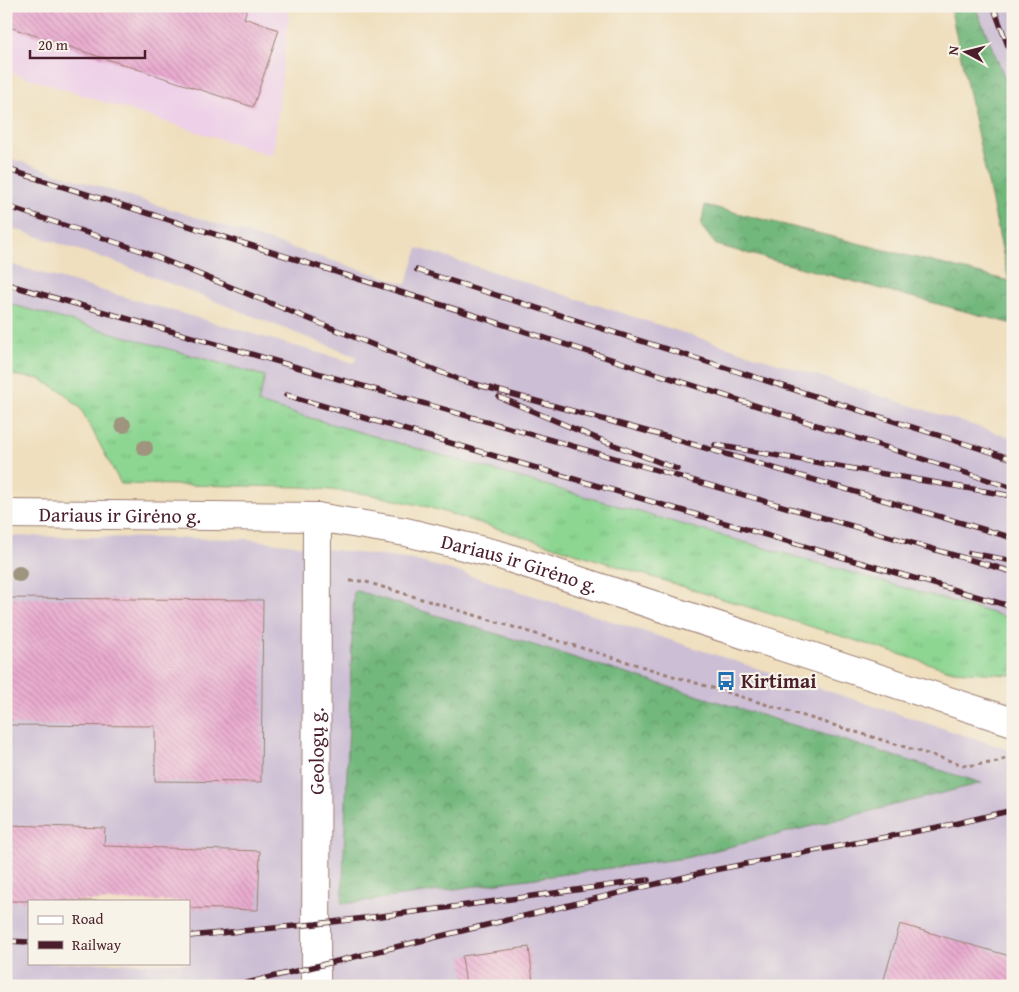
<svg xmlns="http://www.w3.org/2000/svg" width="1019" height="992" font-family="'Gentium Book Plus',serif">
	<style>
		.built { fill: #eed0e8 }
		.industrial { fill: #ccbed4; fill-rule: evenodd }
		.grass { fill: url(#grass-tufts); stroke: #6c7a5e }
		.forest { fill: url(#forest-crowns); stroke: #5e6b54 }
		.building { fill: url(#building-back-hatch) }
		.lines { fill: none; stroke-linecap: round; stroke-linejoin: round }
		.minor-casing { stroke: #9c7f74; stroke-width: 30 }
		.tertiary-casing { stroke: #9c7f74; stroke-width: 30 }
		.path { stroke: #9c7f74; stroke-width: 3; stroke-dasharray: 4 4; stroke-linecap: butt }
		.minor { stroke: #fff; stroke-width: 28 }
		.tertiary { stroke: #fff; stroke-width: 28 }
		.rail-casing { stroke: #4a1f2b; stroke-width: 5.5 }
		.rail { stroke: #f7f3e8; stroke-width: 4; stroke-dasharray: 11; stroke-linecap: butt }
		.tree { fill: #9f947e }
		.labels { text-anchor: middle; stroke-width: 4.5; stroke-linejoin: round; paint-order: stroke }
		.street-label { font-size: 20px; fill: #4a1f2b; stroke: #f7f3e8 }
		.poi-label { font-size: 20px; font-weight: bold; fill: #4a1f2b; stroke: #f7f3e8; text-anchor: start }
	</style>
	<defs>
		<pattern id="grass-tufts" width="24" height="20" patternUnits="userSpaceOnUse" patternTransform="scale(1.25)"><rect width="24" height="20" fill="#8dd692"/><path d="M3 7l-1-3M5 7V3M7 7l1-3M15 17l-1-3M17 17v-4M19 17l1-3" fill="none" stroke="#7bb77e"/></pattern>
		<pattern id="forest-crowns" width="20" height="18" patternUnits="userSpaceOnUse" patternTransform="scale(1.25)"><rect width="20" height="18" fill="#72b77c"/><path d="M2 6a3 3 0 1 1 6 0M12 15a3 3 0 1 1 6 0" fill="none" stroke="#609466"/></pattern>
		<pattern id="building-back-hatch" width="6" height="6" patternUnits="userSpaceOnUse" patternTransform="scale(1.25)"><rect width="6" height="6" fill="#eaacd0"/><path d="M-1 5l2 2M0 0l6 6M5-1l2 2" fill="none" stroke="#c08ba9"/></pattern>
	</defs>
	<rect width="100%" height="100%" fill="#f7f3e8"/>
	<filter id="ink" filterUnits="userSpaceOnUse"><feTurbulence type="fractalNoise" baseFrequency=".02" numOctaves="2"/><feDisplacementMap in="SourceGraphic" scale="10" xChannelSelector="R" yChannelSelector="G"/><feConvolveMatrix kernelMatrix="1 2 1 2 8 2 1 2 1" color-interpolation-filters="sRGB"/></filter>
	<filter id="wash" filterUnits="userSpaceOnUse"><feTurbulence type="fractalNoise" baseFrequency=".0096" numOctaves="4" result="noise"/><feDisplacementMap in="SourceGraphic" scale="20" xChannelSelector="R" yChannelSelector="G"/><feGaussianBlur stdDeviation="1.12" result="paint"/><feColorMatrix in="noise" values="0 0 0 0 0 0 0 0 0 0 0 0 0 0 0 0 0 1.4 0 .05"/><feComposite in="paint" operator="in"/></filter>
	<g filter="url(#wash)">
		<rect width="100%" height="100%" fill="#efdfbe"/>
		<!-- built -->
		<path class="built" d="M6 6H290L273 156 6 71Z"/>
		<!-- industrial -->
		<path class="industrial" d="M975 6H1013V98Z
			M6 157 406 284 418 248 1013 438V619L258 403 264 376 6 303V263L354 363 357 357 115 262 6 226Z
			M6 536 247 539 413 560 466 574 1013 751V986H6ZM29 901H189V963H29Z"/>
		<!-- grass -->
		<path class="grass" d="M6 303 265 376 258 403 1013 619V675L953 671 428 507 368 494 303 487 121 484 81 409 63 392 40 379 6 374Z"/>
		<!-- forest -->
		<path class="forest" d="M950 6H975L1013 98V324L716 245 701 226 705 205 1009 281Z
			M354 590 982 783 685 858 342 904Z"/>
		<g id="blocks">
			<!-- building -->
			<path class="building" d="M6 6H248L244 18 279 30 253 107 6 26Z
				M6 598 263 600 261 782 155 781V726L6 725Z
				M6 825 105 828 104 846 260 851 258 910 189 908V901H6Z
				M900 924 1013 957V986H882Z
				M529 947 533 982 506 986H466L462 956Z"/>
		</g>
	</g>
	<g filter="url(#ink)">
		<use href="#blocks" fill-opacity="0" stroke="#9c7f74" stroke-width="1"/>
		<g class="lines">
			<!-- minor casing -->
			<g class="minor-casing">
				<g id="minor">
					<path id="s1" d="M316 986 317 517"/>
				</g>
			</g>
			<!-- tertiary casing -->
			<g class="tertiary-casing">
				<g id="tertiary">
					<path id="s2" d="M6 514 317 517 406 532 500 555 1013 722"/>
				</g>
			</g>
			<!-- path -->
			<path class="path" d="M350 581H363L967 766 998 762 1010 756"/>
			<!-- minor -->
			<use href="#minor" class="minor"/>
			<!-- tertiary -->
			<use href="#tertiary" class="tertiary"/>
			<!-- rail casing -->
			<g class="rail-casing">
				<path id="rail" d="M993 6 1013 59
					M6 169 461 311 1013 488
					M6 206 139 250 460 380 664 436 1013 538
					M417 270 1013 459
					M6 284 1013 572
					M286 395 1013 607
					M499 397 596 438 677 469
					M715 445 1013 496
					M970 553 1013 561
					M189 936 316 924 438 909 648 880
					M6 941 29 942
					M234 986 714 870 954 824 1013 810"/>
			</g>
			<!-- rail -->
			<use href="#rail" class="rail"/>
		</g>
		<!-- trees -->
		<g class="tree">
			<circle cx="123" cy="425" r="8"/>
			<circle cx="145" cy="448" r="8"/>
			<circle cx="19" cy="574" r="8"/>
		</g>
	</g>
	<!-- icons -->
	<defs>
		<g id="bus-bare" transform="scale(1.5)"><path d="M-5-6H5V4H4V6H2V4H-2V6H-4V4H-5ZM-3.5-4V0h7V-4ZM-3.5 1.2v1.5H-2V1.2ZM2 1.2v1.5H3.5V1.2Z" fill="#1f6fb2" stroke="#f7f3e8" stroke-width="2.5" paint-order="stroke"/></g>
	</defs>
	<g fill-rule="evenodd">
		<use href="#bus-bare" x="726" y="681"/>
	</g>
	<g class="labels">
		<!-- street labels -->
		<g class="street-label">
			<text dy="7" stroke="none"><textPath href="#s2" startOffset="114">Dariaus ir Girėno g.</textPath></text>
			<text dy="7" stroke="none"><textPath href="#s2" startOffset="519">Dariaus ir Girėno g.</textPath></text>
			<text dy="7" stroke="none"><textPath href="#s1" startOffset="235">Geologų g.</textPath></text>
		</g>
		<!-- poi labels -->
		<g class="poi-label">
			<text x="741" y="688">Kirtimai</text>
		</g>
	</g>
	<!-- margin -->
	<rect width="1019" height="992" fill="none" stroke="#f7f3e8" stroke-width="25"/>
	<!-- legend -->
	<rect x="28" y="900" width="162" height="65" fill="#f7f3e8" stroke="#b29e9c"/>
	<rect x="38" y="916" width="25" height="8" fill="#ffffff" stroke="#b29e9c"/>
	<text x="72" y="924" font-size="15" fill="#4a1f2b">Road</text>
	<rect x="38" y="941" width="25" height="8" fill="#4a1f2b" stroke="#b29e9c"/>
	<text x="72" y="950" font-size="15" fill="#4a1f2b">Railway</text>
	<!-- north arrow -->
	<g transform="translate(966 52) rotate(277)" stroke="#f7f3e8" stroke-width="4" paint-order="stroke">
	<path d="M0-4L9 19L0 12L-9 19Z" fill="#4a1f2b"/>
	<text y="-8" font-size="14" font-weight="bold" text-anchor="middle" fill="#4a1f2b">N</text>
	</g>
	<!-- scale -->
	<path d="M30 50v8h115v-8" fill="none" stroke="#4a1f2b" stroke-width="2.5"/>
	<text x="38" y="50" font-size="15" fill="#4a1f2b" stroke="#f7f3e8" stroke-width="4" paint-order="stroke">20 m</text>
</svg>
